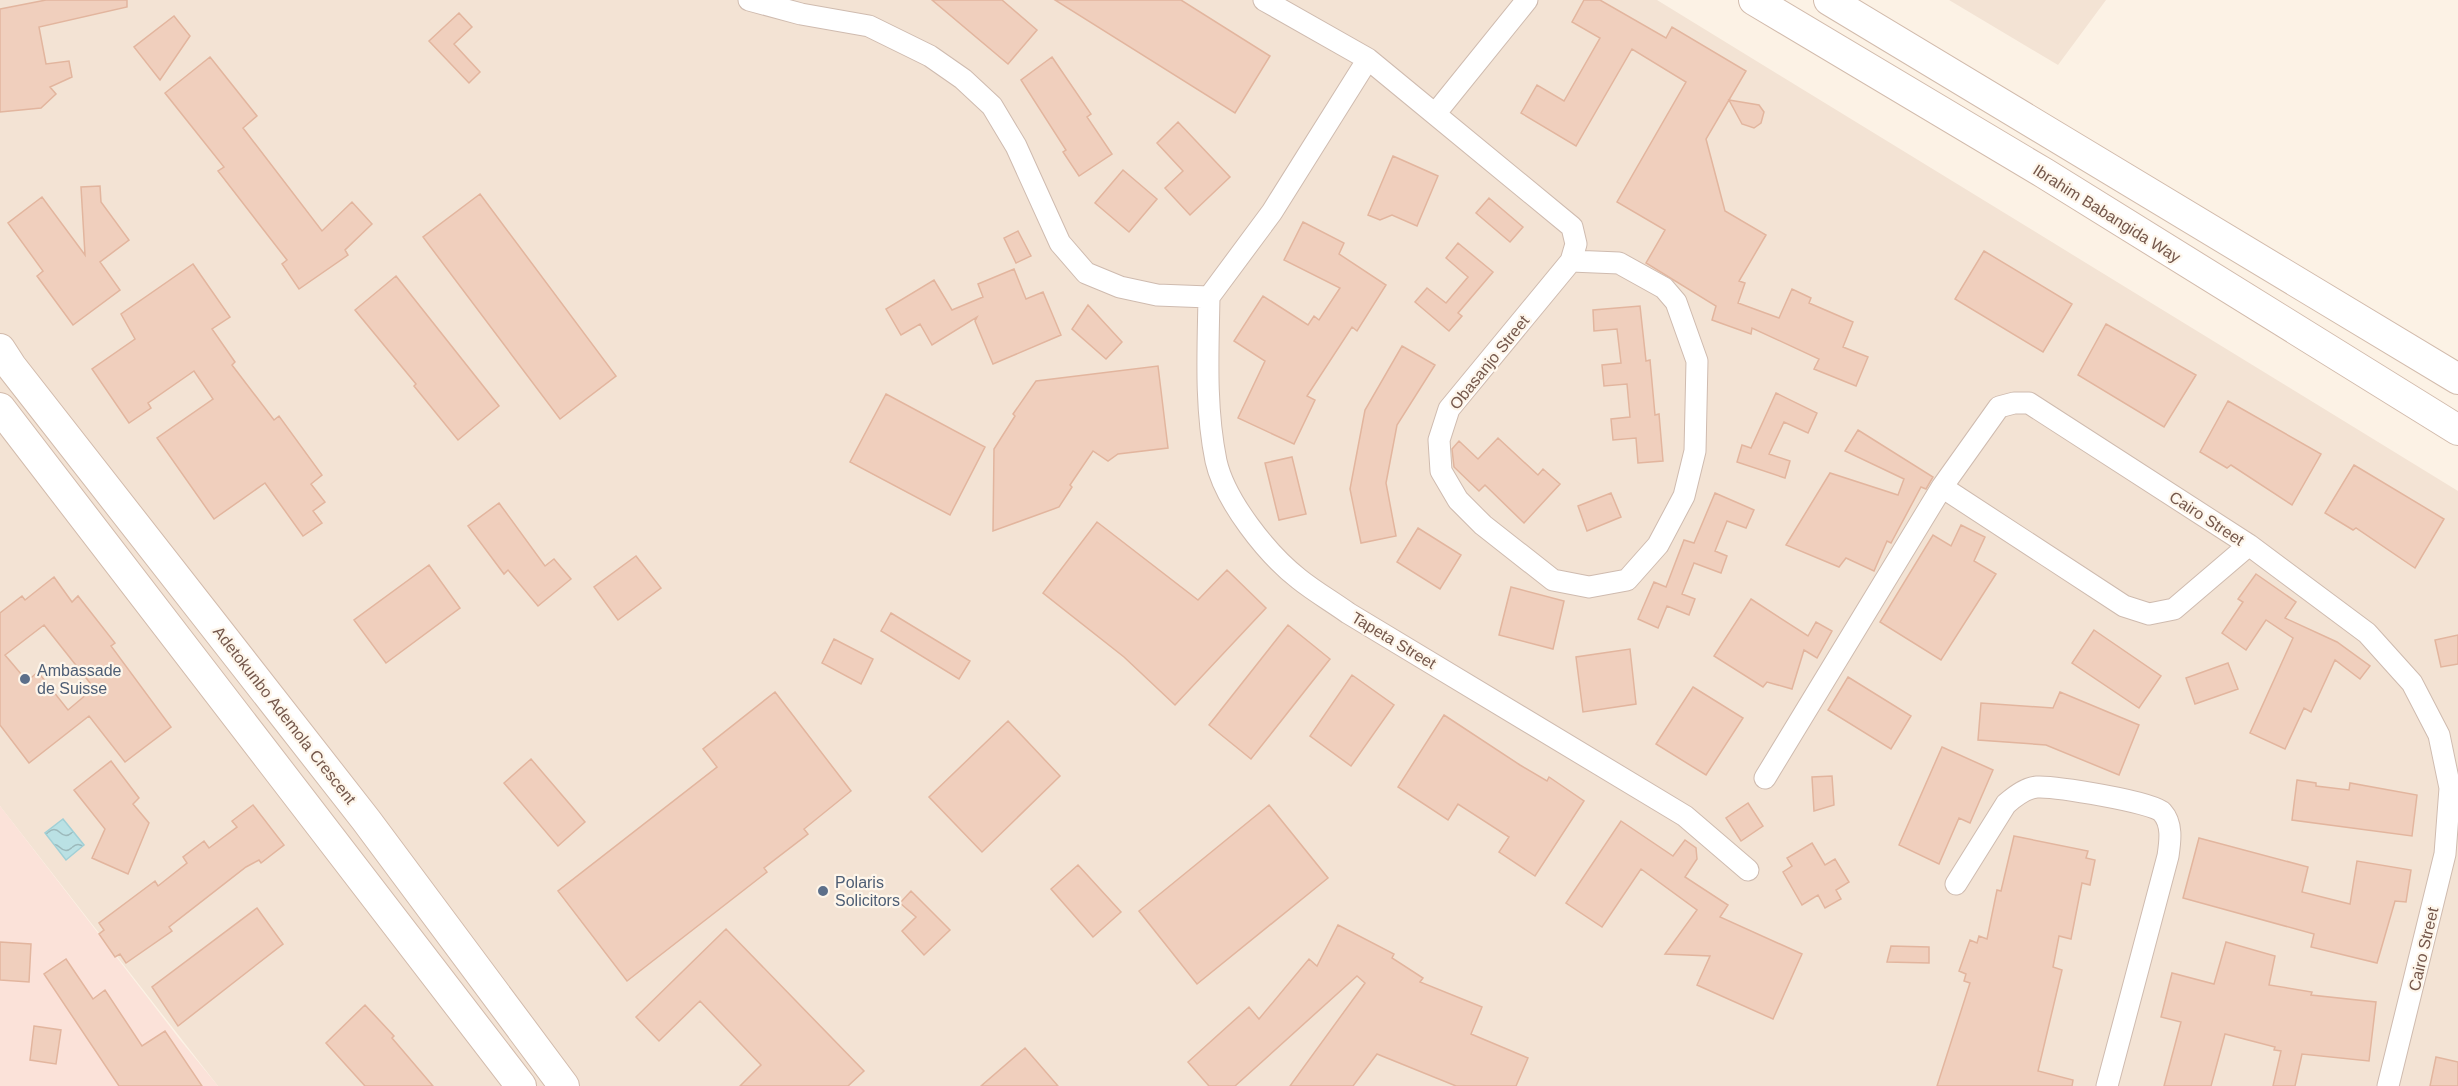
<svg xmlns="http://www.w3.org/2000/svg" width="2458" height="1086" font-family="Arial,sans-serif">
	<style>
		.residential { fill: #f3e3d4 }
		.commercial { fill: #fbe2d9 }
		.water { fill: url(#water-waves); stroke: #a1d0d6; stroke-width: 1.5 }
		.building { fill: #f0cfbd; stroke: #e2b59e; stroke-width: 1.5; fill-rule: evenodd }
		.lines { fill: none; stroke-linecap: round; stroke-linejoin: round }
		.minor-casing { stroke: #cfbbaf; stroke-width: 23 }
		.secondary-casing { stroke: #d2bbac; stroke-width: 32 }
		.minor { stroke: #fff; stroke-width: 21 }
		.secondary { stroke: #fff; stroke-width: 30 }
		.service-dot { fill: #5c6f8a; stroke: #fef6eb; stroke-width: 2 }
		.labels { text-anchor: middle; stroke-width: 4.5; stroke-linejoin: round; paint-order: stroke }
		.street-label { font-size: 16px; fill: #74574b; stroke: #fef6eb }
		.service-label { font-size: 16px; fill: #4e5e75; stroke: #fef6eb; text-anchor: start }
	</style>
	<defs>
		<pattern id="water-waves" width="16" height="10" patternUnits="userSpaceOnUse" patternTransform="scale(1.5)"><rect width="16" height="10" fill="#bae1e4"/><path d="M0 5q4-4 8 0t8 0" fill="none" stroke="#9cb9bb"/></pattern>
	</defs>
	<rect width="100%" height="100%" fill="#fcf2e5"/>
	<!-- residential -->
	<path class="residential" d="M0 0H1657L2458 491V1086H218L0 806Z
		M1949 0H2106L2058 65Z"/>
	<!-- commercial -->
	<path class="commercial" d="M0 806 181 1041 218 1086H0Z"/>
	<!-- water -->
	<path class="water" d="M63 819 84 845 66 860 45 833Z"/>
	<!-- building -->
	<path class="building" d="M46 0H127V7L39 27 46 64 69 61 72 77 50 87 56 94 41 108 0 112V9Z
		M932 0H1002L1037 30 1008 64Z
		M1055 0H1181L1270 56 1235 113Z
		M1584 0H1600L1666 38 1672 27 1746 71 1706 139 1725 211 1766 235 1739 281 1745 283 1738 303 1779 318 1792 289 1811 298 1809 303 1853 322 1843 347 1868 357 1856 386 1814 369 1819 359 1752 328 1751 334 1712 320 1716 306 1646 263 1665 230 1617 202 1686 82 1632 49 1576 146 1521 113 1537 85 1564 101 1600 38 1572 22Z
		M459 13 472 27 454 44 480 72 469 83 429 41Z
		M174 16 190 36 160 80 134 47Z
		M210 57 257 116 243 128 322 231 352 202 372 224 345 250 348 255 299 289 282 264 287 260 218 171 224 167 165 93Z
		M1052 57 1091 114 1087 117 1112 154 1079 176 1063 152 1066 150 1021 80Z
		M1729 100 1759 105 1764 112 1761 123 1754 128 1742 124Z
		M1178 122 1230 177 1190 215 1165 188 1183 171 1157 143Z
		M1393 156 1438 176 1417 226 1392 215 1380 220 1368 215Z
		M1123 170 1157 199 1129 232 1095 203Z
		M100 186 101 202 129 240 100 262 120 290 73 325 37 276 43 271 8 223 42 197 85 255 81 187Z
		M480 194 616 376 560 419 423 237Z
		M1489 198 1523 227 1510 242 1476 213Z
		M1303 222 1344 243 1339 254 1386 285 1357 331 1352 327 1307 396 1315 400 1294 444 1238 418 1265 361 1234 341 1263 296 1308 325 1314 316 1319 320 1340 288 1284 260Z
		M1018 231 1031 256 1016 263 1004 238Z
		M1458 243 1493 272 1458 313 1462 316 1449 331 1415 302 1427 288 1446 303 1468 277 1446 258Z
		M1984 251 2072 304 2043 352 1955 299Z
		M193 264 230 317 212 329 235 362 232 365 274 420 279 416 322 475 311 484 325 502 313 511 322 523 303 536 265 483 214 519 157 438 213 399 194 371 148 403 151 408 129 423 92 369 135 339 121 314Z
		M1014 269 1026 299 1043 292 1061 335 993 364 975 321 977 317 932 345 920 324 901 335 886 309 934 280 952 310 983 297 978 284Z
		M396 276 499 406 458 440 414 386 416 384 355 310Z
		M1088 305 1122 342 1106 359 1072 329Z
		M1640 306 1646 361 1650 360 1655 415 1659 414 1663 461 1638 463 1636 438 1613 440 1611 419 1630 417 1627 384 1604 386 1602 365 1621 363 1617 329 1594 331 1593 310Z
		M2106 324 2196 375 2164 427 2078 375Z
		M1402 346 1435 365 1397 425 1386 483 1396 536 1361 543 1350 489 1365 410Z
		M1158 366 1168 448 1118 454 1108 461 1093 451 1070 485 1072 487 1059 507 993 531 994 449 1015 416 1013 414 1036 381Z
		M1776 393 1817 413 1808 433 1784 422 1769 454 1790 461 1785 478 1737 462 1742 445 1751 448Z
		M886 394 985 447 950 515 850 462Z
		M2228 401 2321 454 2292 505 2231 465 2227 468 2200 452Z
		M1858 430 1933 477 1926 489 1921 487 1891 543 1887 541 1874 571 1846 558 1839 567 1786 545 1830 473 1898 495 1904 479 1845 451Z
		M1498 438 1538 475 1543 469 1560 484 1524 523 1485 485 1479 491 1454 467 1452 449 1459 441 1478 459Z
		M1292 457 1306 514 1279 520 1265 463Z
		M2354 465 2444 519 2415 568 2356 528 2353 530 2325 513Z
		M1611 493 1621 517 1587 531 1578 506Z
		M1715 493 1754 510 1746 528 1727 521 1715 551 1727 556 1721 573 1694 563 1682 594 1695 599 1689 615 1667 606 1658 628 1638 619 1654 582 1666 587 1684 540 1694 543Z
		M499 503 545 566 554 559 571 579 538 606 508 570 504 574 468 526Z
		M1097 522 1198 600 1227 570 1266 608 1175 705 1124 657 1043 593Z
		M1961 525 1985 537 1974 561 1996 574 1941 660 1880 622 1933 535 1951 546Z
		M1418 528 1461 555 1440 589 1397 562Z
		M636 556 661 588 618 620 594 587Z
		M429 565 460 608 386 663 354 620Z
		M2256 574 2296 602 2285 618 2337 642 2370 666 2360 679 2335 660 2311 712 2304 708 2285 749 2250 733 2293 638 2266 620 2246 650 2222 633 2243 602 2238 599Z
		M54 577 72 602 78 596 115 643 111 646 171 727 125 762 89 716 29 763 0 725V613L22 596 25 600ZM44 625 94 688 68 710 38 672 27 681 5 655Z
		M1511 587 1564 601 1553 649 1499 635Z
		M1751 599 1808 636 1816 622 1832 631 1817 658 1804 650 1792 689 1767 682 1763 687 1714 656Z
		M891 613 970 661 959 679 881 631Z
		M1288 625 1330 659 1251 759 1209 725Z
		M2094 630 2161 676 2139 708 2072 663Z
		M2458 635V664L2441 667 2435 640Z
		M834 639 873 659 861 684 822 663Z
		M1630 649 1636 704 1583 712 1576 657Z
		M2228 663 2238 689 2195 704 2186 678Z
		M1352 675 1394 705 1351 766 1310 736Z
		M1848 677 1911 716 1891 749 1828 710Z
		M1693 687 1743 718 1706 775 1656 744Z
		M775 692 851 791 804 829 808 834 764 868 767 872 627 981 558 891 717 767 703 749Z
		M2060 692 2139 725 2119 775 2046 745 1978 740 1981 703 2053 708Z
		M1444 715 1520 765 1547 781 1549 777 1584 801 1535 876 1499 852 1509 837 1458 804 1448 820 1398 787Z
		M1008 721 1060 776 982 852 929 797Z
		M1942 747 1993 770 1970 823 1959 818 1939 864 1899 845Z
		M531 759 585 822 558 846 504 783Z
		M111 761 139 798 133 804 149 823 128 874 92 858 105 829 74 790Z
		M1832 776 1834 805 1814 811 1812 777Z
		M2297 780 2316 783V786L2349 790 2350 783 2417 795 2412 836 2292 820Z
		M1748 803 1763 826 1741 841 1726 818Z
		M253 805 284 845 261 863 259 860 246 867 169 927 172 931 126 963 120 954 115 957 99 934 104 930 99 923 155 881 158 886 187 863 183 857 204 841 209 848 237 827 232 821Z
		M1269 805 1328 878 1197 984 1139 911Z
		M1621 821 1673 856 1685 840 1696 848 1697 859 1685 877 1728 905 1720 917 1802 954 1773 1019 1697 985 1710 956 1665 954 1697 910 1641 869 1602 927 1566 903Z
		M2014 836 2088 851 2086 858 2095 860 2090 885 2082 883 2071 939 2059 936 2053 967 2062 970 2038 1071 2073 1080 2072 1086H1937L1970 983 1964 981 1966 974 1959 971 1970 940 1977 943 1979 936 1987 939 1997 890 2001 891Z
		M2199 838 2308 867 2302 892 2350 904 2357 861 2411 870 2406 902 2395 901 2377 963 2311 947 2314 934 2183 898Z
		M1812 843 1825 865 1835 859 1849 882 1836 890 1841 899 1825 908 1818 895 1802 905 1783 872 1792 866 1787 858Z
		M1078 865 1121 912 1093 937 1051 889Z
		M911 891 950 930 924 955 902 931 916 917 900 903Z
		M257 908 283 944 178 1026 152 987Z
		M1338 925 1394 954 1392 958 1423 978 1420 982 1482 1007 1471 1034 1528 1058 1516 1086H1456L1377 1054 1353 1086H1290L1365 983 1357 976 1235 1086H1209L1188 1062 1249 1007 1259 1019 1309 959 1317 966Z
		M726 929 864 1071 848 1086H740L761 1065 700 1001 659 1041 636 1017Z
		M0 942 31 944 29 982 0 980Z
		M2226 942 2275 956 2269 985 2312 992 2311 995 2376 1002 2369 1061 2302 1054 2295 1086H2273L2281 1051 2274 1050 2275 1047 2225 1034 2211 1086H2164L2181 1022 2161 1017 2172 973 2214 984Z
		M1891 946 1929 947V963L1887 962Z
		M66 959 93 999 105 990 142 1046 165 1031 202 1086H119L44 974Z
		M365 1005 394 1036 392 1038 433 1086H365L326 1043Z
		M34 1026 61 1030 56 1064 30 1060Z
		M1025 1048 1058 1086H981Z
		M2436 1057 2458 1062V1086H2430Z"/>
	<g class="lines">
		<!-- minor casing -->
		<g class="minor-casing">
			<path id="minor" d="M749 0 801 14 869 26 930 56 963 79 992 106 1016 146 1060 243 1086 273 1120 287 1157 295 1209 297 1272 212 1368 59
				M1264 0 1368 59 1572 227 1576 244 1571 261 1449 409 1439 440 1441 471 1458 500 1483 525 1553 580 1589 587 1627 580 1658 545 1684 496 1695 451 1697 361 1676 302 1664 288 1619 263 1571 261
				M1435 114 1527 0
				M1209 297C1208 352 1205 407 1216 461 1225 501 1267 554 1299 579 1314 591 1331 601 1348 613L1685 816 1748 870
				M1942 487 2124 606 2149 614 2174 609 2249 545
				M1765 778 1942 487 1999 407 2014 403H2029L2249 545 2367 633 2412 683 2439 735 2450 788 2445 854 2388 1086
				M1956 884 2006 804C2014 797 2025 788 2037 787 2054 786 2153 802 2162 812 2173 824 2170 842 2168 856L2107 1086"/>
		</g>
		<!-- secondary casing -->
		<g class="secondary-casing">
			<path id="secondary" d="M1754 0 2044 173 2458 430
				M1829 0 2458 379
				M0 349 11 366 366 820 564 1086
				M0 408 521 1086"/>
		</g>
		<!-- minor -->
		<use href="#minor" class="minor"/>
		<!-- secondary -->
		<use href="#secondary" class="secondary"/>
	</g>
	<!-- markers -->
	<g class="service-dot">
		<circle cx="25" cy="679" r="6"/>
		<circle cx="823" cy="891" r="6"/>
	</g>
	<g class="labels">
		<!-- street labels -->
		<g class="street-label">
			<text transform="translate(2107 213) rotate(32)" y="6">Ibrahim Babangida Way</text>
			<text transform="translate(1489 362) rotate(-51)" y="6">Obasanjo Street</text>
			<text transform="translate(2207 518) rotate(33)" y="6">Cairo Street</text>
			<text transform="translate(1394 640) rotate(31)" y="6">Tapeta Street</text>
			<text transform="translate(285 715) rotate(52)" y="6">Adetokunbo Ademola Crescent</text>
			<text transform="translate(2423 949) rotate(-77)" y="6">Cairo Street</text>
		</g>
		<!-- service labels -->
		<g class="service-label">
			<text x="37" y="676">Ambassade<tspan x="37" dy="18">de Suisse</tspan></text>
			<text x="835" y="888">Polaris<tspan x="835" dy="18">Solicitors</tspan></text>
		</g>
	</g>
</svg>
